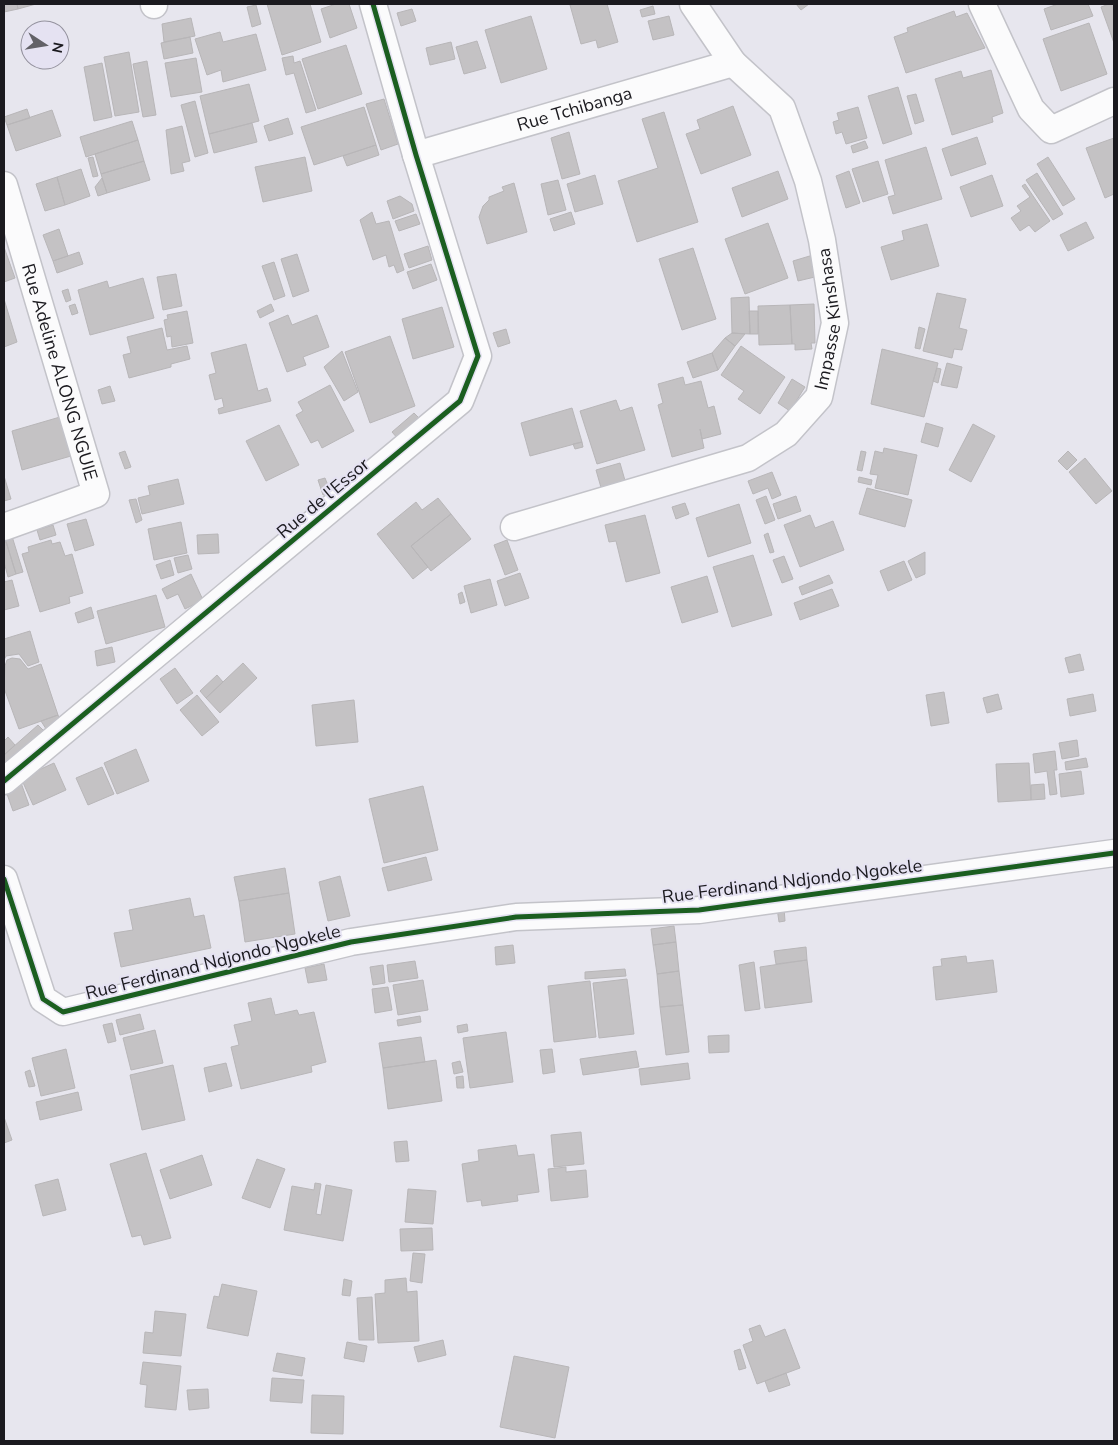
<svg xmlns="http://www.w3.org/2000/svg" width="1118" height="1445" font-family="'Nunito Sans',sans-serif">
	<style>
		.building { fill: #c4c2c4; stroke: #b8b6b8 }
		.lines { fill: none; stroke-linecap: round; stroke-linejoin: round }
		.minor-casing { stroke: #c3c3c9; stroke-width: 29 }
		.minor { stroke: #fbfbfc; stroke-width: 26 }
		.cycleway-casing { stroke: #e5e2f2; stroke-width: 8 }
		.cycleway { stroke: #1b5e20; stroke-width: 5 }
		.labels { text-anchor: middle; stroke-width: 4; stroke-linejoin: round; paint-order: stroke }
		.street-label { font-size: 18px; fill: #1b1a1f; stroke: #e5e2f2 }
	</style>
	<rect width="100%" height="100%" fill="#e7e6ee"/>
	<!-- building -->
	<path class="building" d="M4 4H17L18 9 4 12Z
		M17 4H36L18 9Z
		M267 4H310L321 42 282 55Z
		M336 4H349L357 28 330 38 321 9Z
		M574 4H607L618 42 598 48 596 40 581 44 570 5Z
		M796 4H809L801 10Z
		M1058 4H1088L1093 16 1051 30 1044 9Z
		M1109 4H1114V43L1101 7Z
		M256 5 261 24 252 27 247 7Z
		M653 6 655 14 642 17 640 10Z
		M412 9 416 21 401 26 397 13Z
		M954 11 956 17 967 13 985 48 906 73 894 37 908 32 907 28Z
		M531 16 547 69 501 83 485 30Z
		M669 16 674 35 653 40 648 21Z
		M191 18 195 36 164 42 162 24Z
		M1089 23 1107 74 1061 91 1043 39Z
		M220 32 223 42 256 34 266 70 223 82 221 70 207 75 195 39Z
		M190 37 193 53 164 59 161 43Z
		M477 41 486 68 464 74 456 47Z
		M451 42 455 59 430 65 426 48Z
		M346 45 362 94 318 109 302 59Z
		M129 52 139 112 115 116 104 57Z
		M293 56 294 63 300 61 316 110 306 113 294 73 286 75 282 58Z
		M196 58 202 92 171 97 165 63Z
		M147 61 156 115 143 117 133 64Z
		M102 63 112 117 94 121 84 67Z
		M991 70 1003 113 992 117 993 122 952 135 935 79 961 71 963 78Z
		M249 84 259 121 209 134 200 96Z
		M898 87 912 134 883 144 868 96Z
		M916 94 924 121 915 124 907 96Z
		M384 99 398 144 381 150 366 104Z
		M195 101 208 153 195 157 181 105Z
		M733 106 751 155 701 174 686 134 700 129 697 120Z
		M364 107 376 145 314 165 301 127Z
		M858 107 867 138 846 144 842 132 836 134 833 122 839 120 837 113Z
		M27 109 30 118 7 125 4 117Z
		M52 110 61 136 16 151 7 125Z
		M664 112 698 222 637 242 618 181 658 168 642 119Z
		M288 118 293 134 269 141 264 126Z
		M132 121 138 140 86 157 80 137Z
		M252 123 257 142 214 153 209 134Z
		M182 126 190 161 182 163 184 171 171 174 166 130Z
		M569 132 580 174 562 179 551 138Z
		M977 137 986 164 951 176 942 149Z
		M1114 138V194L1105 198 1086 148Z
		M138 140 144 161 101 174 95 154Z
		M865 141 868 148 853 153 851 146Z
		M376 145 379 155 347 166 343 156Z
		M926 147 942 199 893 214 888 197 895 195 885 160Z
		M93 157 98 176 93 177 88 158Z
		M305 157 312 191 263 202 255 167Z
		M1048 157 1075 199 1063 206 1037 164Z
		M144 161 150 180 107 193 101 174Z
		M878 161 888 194 863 202 852 169Z
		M81 169 90 196 65 205 57 177Z
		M778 171 788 199 742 217 732 188Z
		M849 171 860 203 846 208 836 176Z
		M1037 173 1063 214 1053 220 1026 180Z
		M595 175 603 204 575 212 567 184Z
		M992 175 1003 206 971 217 960 187Z
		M57 177 65 205 45 211 36 184Z
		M102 178 107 193 98 196 95 187Z
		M558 180 566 210 548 215 541 184Z
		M514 183 527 232 487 244 479 217 483 206 489 200V197L504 191 502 187Z
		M1025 184 1050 221 1035 232 1029 225 1020 231 1011 218 1021 211 1017 206 1030 197 1022 186Z
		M400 196 412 204 414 211 393 219 387 201Z
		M372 212 376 224 389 221 404 270 397 273 394 265 389 267 386 255 373 260 360 220Z
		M571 212 575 224 554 231 550 219Z
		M416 214 420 224 399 231 395 221Z
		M1086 222 1094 238 1068 251 1060 235Z
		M768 223 788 278 745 294 725 239Z
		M927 224 939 266 891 280 881 247 904 240 902 231Z
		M59 229 68 256 53 261 43 235Z
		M428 246 432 260 409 268 404 254Z
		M4 247 15 278 4 282Z
		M693 248 716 319 682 330 659 259Z
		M79 252 83 264 57 273 53 261Z
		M297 254 309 291 293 297 281 259Z
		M813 255 819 276 798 281 793 261Z
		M274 262 285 296 274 300 262 266Z
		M431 264 437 280 413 289 407 272Z
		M176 274 182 306 163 310 157 277Z
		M143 278 154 318 90 335 78 290 107 281 109 288Z
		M68 289 71 300 66 302 62 291Z
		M937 293 966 299 959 328 967 330 962 350 954 349 952 358 923 351Z
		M749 297 750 334 732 333 731 298Z
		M4 299 17 342 4 347Z
		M75 304 78 313 72 315 69 306Z
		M271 304 274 311 260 318 257 311Z
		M814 304 815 343H811L812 349 795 350V344H792L790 305Z
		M790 305 792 344 759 345 758 306Z
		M442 307 454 347 413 359 402 319Z
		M187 311 193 343 172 347 171 336 167 337 164 320 168 319 167 315Z
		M749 311H758V334H750Z
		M288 315 292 325 317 315 329 347 303 357 306 365 287 372 269 323Z
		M919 327 925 329 920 349 915 348Z
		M162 328 167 350 187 346 190 359 171 364V367L129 378 123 355 131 353 127 337Z
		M506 329 510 343 498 347 493 333Z
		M732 333 745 334 735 346 725 338Z
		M390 336 415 406 370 423 345 352Z
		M725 338 735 346 718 370 712 353Z
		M246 344 258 391 267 388 271 401 219 414 218 409 224 407 222 398 215 400 209 375 216 373 211 353Z
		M741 346 785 377 760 414 738 399 744 391 721 375Z
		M882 349 938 363 924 417 871 404Z
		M342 351 358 392 344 401 324 367Z
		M712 353 718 370 693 378 687 362Z
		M947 363 962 367 957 388 941 385Z
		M937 368 941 369 938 383 933 381Z
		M683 377 685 385 701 381 708 408 714 406 721 434 702 439 700 429 704 448 672 457 658 405 663 403 658 384Z
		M792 379 805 387 790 411 778 403Z
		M330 385 354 431 322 448 318 440 311 443 296 415 303 411 298 402Z
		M110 386 115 401 102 404 98 390Z
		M616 400 620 411 632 407 645 450 597 464 580 411Z
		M572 408 582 442 530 456 521 423Z
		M414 413 421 420 399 440 392 432Z
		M60 417 71 456 22 470 12 431Z
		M926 423 943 428 938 447 921 442Z
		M973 424 995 436 971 482 949 470Z
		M279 425 299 465 266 481 246 441Z
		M582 442 583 447 575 449 573 444Z
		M884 448 917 455 908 495 875 488 878 475 870 474 875 451 883 453Z
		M125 451 131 467 125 469 119 453Z
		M861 451 866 452 862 471 857 470Z
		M1068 451 1077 460 1067 470 1058 461Z
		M1085 458 1112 491 1096 504 1069 472Z
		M620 463 626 484 602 491 596 470Z
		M772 472 781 495 772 499 768 488 753 494 748 481Z
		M4 476 11 499 4 501Z
		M859 477 872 480 871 485 858 482Z
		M325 478 331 493 323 495 318 480Z
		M178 479 184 504 142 514 138 498 150 495 148 486Z
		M867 488 912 500 905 527 859 514Z
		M766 496 775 520 765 524 756 500Z
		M796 496 801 511 778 519 773 504Z
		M438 498 451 514 411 546 428 567 413 579 377 534 416 502 422 510Z
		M136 499 142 520 136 523 129 500Z
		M685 503 689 514 676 519 672 507Z
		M739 504 751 543 708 557 696 518Z
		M451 514 471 539 431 571 411 546Z
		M645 515 660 573 626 582 616 541 609 542 605 525Z
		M810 515 815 528 833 521 844 550 800 567 784 525Z
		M86 519 94 545 75 551 67 524Z
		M181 522 187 553 154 560 148 529Z
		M53 525 56 535 40 540 37 530Z
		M11 533 23 572 16 574 4 535Z
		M768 533 774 552 770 553 764 535Z
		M218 534 219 553 198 554 197 535Z
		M4 535 16 574 8 577 4 562Z
		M51 540 52 544 60 542 65 556 72 554 83 593 69 597 70 603 40 612 22 554 29 552 28 547Z
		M507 540 518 570 505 575 494 545Z
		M925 552V574L916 578 908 561Z
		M188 555 192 569 178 573 174 558Z
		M753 555 772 615 732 627 713 567Z
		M784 556 793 579 782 583 773 560Z
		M170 560 174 575 161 579 156 565Z
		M904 561 912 580 888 591 880 571Z
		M520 573 529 598 505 606 497 581Z
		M191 574 203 600 185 609 178 594 167 599 162 589Z
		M829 575 833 583 802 595 799 587Z
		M707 576 718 612 682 623 671 587Z
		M490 579 497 605 471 613 464 586Z
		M12 580 19 606 4 610V582Z
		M832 589 839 606 800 620 794 603Z
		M462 592 465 602 460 604 458 594Z
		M156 595 165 627 106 644 97 611Z
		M91 607 94 618 78 623 75 613Z
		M30 631 39 662 28 666 19 654 6 656 4 660V639Z
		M112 647 115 662 97 666 95 651Z
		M1080 654 1084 670 1069 673 1065 658Z
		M12 658 20 659 28 669 41 664 58 715 19 729 4 688 5 666 7 660Z
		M243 663 257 678 220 713 206 698Z
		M175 668 193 693 177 704 160 679Z
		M217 675 223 682 206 698 200 691Z
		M944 692 949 723 931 726 926 695Z
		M998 694 1002 709 987 713 983 698Z
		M1093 694 1096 711 1070 716 1067 699Z
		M197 695 219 722 202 736 180 710Z
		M354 700 358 742 316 746 312 705Z
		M58 715 61 722 48 732 41 721Z
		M38 725 46 733 4 769V755Z
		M8 737 15 745 4 755V741Z
		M1077 740 1079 756 1062 759 1059 743Z
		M136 749 149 781 117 794 104 763Z
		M1055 751 1057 770H1054L1057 794 1050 795 1047 771 1035 773 1033 754Z
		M1086 758 1088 767 1066 770 1065 762Z
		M54 763 66 790 33 805 21 778Z
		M1029 763 1031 800 998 802 996 764Z
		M102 767 114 794 88 805 76 778Z
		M1081 771 1084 794 1061 797 1059 774Z
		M20 780 29 805 13 811 7 794Z
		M1044 784 1045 799 1031 800V785Z
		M423 786 438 850 384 863 369 799Z
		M426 857 432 880 388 891 382 868Z
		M285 868 289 893 239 901 234 877Z
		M340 876 350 916 328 921 319 882Z
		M289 893 295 934 245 942 239 901Z
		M190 898 194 917 204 915 211 948 121 967 114 933 133 930 129 910Z
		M777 908H784L785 921 779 922Z
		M674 926 676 942 653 945 651 929Z
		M676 942 679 971 657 974 653 945Z
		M513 945 515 963 496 965 495 947Z
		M806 947 807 960 776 964 774 951Z
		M966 956 967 963 993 960 997 992 936 1000 933 967 942 966 941 959Z
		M807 960 812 1002 765 1008 760 967Z
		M415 961 418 978 389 982 387 965Z
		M754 962 760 1009 745 1011 739 965Z
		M324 964 327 980 308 983 305 968Z
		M383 965 385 983 373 985 370 967Z
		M625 969 626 976 585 979V972Z
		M679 971 683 1005 660 1007 657 974Z
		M627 979 634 1034 599 1038 593 983Z
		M423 980 428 1010 398 1015 393 985Z
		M590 981 596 1037 554 1042 548 986Z
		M388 987 392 1010 375 1013 372 989Z
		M271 998 275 1015 297 1010 299 1015 314 1012 326 1062 311 1066 312 1072 241 1089 231 1047 239 1045 234 1025 252 1021 248 1003Z
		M683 1005 689 1052 666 1055 660 1007Z
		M140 1014 144 1029 120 1035 116 1020Z
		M420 1016 421 1022 398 1026 397 1020Z
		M112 1023 116 1041 108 1043 103 1025Z
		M467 1024 468 1031 458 1033 457 1026Z
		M155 1030 163 1063 131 1070 123 1038Z
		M506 1032 513 1082 470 1088 463 1038Z
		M729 1035V1052L709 1053 708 1036Z
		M421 1037 425 1062 383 1068 379 1043Z
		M66 1049 75 1088 41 1096 32 1058Z
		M552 1049 555 1072 543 1074 540 1050Z
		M636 1051 639 1067 583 1075 580 1059Z
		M436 1060 442 1101 388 1109 383 1068Z
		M460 1061 463 1072 454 1074 452 1063Z
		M226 1063 232 1086 209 1092 204 1068Z
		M688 1063 690 1079 641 1085 639 1069Z
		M173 1065 185 1120 142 1130 130 1075Z
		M30 1070 35 1086 29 1087 25 1072Z
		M463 1076 464 1088H457L456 1077Z
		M78 1092 82 1110 40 1120 36 1102Z
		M4 1117 12 1140 4 1143Z
		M581 1132 584 1164 554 1167 551 1135Z
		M407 1141 409 1161 396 1162 394 1142Z
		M516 1145 518 1156 534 1154 539 1192 517 1195 518 1201 482 1206 481 1200 467 1202 462 1164 479 1161 478 1150Z
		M146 1153 171 1238 144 1245 141 1235 132 1237 110 1164Z
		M202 1155 212 1185 170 1199 160 1170Z
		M257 1159 285 1169 270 1208 242 1198Z
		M566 1167V1172L586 1170 588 1197 551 1201 548 1169Z
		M58 1179 66 1210 43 1216 35 1185Z
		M315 1183 321 1184 316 1214 321 1215 326 1185 352 1190 343 1241 284 1230 292 1186 314 1190Z
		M408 1189 436 1191 433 1224 405 1222Z
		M432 1228 433 1250 401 1251 400 1229Z
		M413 1253 425 1254 422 1283 410 1281Z
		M406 1278 407 1292 417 1291 419 1341 378 1343 375 1294 385 1293V1280Z
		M344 1279 352 1281 350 1296 342 1295Z
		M222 1284 257 1291 248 1336 207 1328 214 1296 219 1297Z
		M372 1297 374 1340H359L357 1298Z
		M155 1311 186 1314 181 1356 143 1353 145 1332 153 1333Z
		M760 1325 765 1337 785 1329 800 1368 757 1384 743 1345 753 1341 749 1329Z
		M443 1340 446 1355 418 1362 414 1347Z
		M347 1342 367 1346 364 1362 344 1358Z
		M740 1349 746 1368 739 1370 734 1351Z
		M277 1353 305 1358 302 1376 273 1371Z
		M514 1356 569 1367 555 1438 500 1427Z
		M143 1362 181 1366 176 1410 145 1407 147 1385 140 1384Z
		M786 1373 790 1385 769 1392 765 1381Z
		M272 1378 304 1380 302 1403 270 1401Z
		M208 1389 209 1408 189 1410 187 1390Z
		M312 1395 344 1396 343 1434 311 1433Z"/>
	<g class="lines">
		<!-- minor casing -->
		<g class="minor-casing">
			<g id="minor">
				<path d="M154 4V5"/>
				<path d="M982 4 1031 109 1051 130 1114 101"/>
				<path id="s1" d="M416 155 733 63"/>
				<path id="s2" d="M4 185 96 494 4 527"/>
				<path id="s3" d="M514 527 748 458 786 434 819 397 835 323 822 240 808 181 782 108 733 63 693 4"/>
				<path d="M4 781 460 401 478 356 416 155 373 4"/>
				<path d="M4 879 43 999 63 1012 351 942 516 917 699 910 1114 853"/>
			</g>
		</g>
		<!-- minor -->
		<use href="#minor" class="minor"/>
		<!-- cycleway casing -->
		<g class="cycleway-casing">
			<path id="cycleway" d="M4 781 460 401 478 356 416 155 373 4
				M4 879 43 999 63 1012 351 942 516 917 699 910 1114 853"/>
		</g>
		<!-- cycleway -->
		<use href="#cycleway" class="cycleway"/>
	</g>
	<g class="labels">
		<!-- street labels -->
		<g class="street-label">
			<text dy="6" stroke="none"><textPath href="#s1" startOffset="165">Rue Tchibanga</textPath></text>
			<text dy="6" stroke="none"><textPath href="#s3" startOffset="418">Impasse Kinshasa</textPath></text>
			<text dy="6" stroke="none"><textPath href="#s2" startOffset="195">Rue Adeline ALONG NGUIE</textPath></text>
			<text transform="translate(323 498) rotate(-40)" y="6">Rue de l'Essor</text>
			<text transform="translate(792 881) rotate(-7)" y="6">Rue Ferdinand Ndjondo Ngokele</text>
			<text transform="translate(213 962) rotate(-14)" y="6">Rue Ferdinand Ndjondo Ngokele</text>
		</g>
	</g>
	<!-- border -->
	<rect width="1118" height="1445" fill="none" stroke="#1b1a1f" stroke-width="10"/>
	<!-- north arrow -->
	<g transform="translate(45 45) rotate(102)"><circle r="24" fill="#e5e2f2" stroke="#94929e"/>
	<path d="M0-4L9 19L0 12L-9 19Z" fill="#626167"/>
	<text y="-8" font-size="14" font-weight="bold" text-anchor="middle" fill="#1b1a1f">N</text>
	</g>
</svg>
